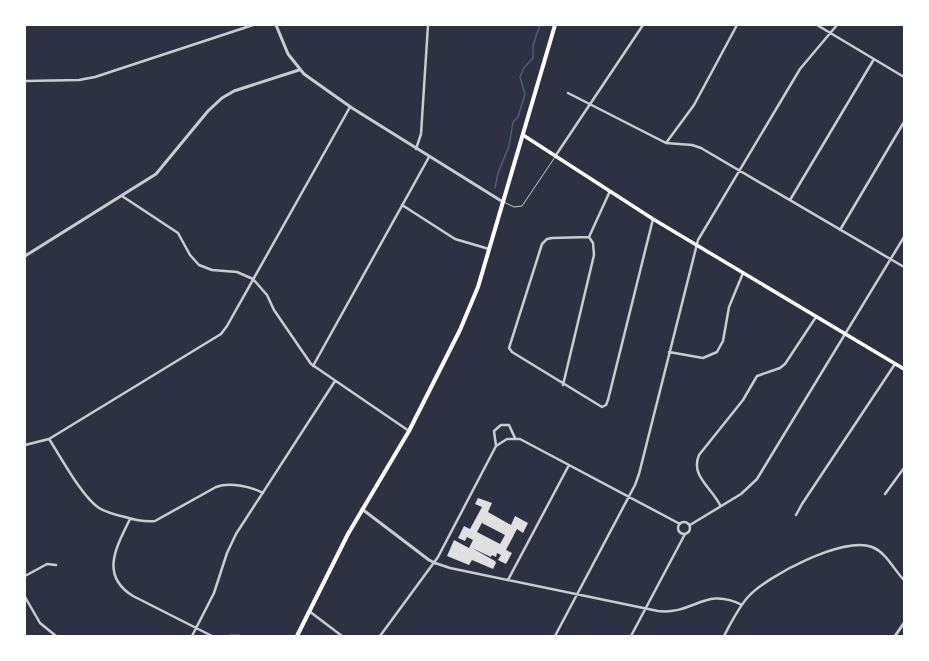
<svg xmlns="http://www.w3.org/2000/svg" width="929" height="661" font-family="'Golos Text',sans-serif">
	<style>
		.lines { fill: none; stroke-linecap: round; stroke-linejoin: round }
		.stream { stroke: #4f5d75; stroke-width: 1.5 }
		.building { fill: #e0e0e3; fill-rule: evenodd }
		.service { stroke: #caccd0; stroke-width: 1 }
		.minor { stroke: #caccd0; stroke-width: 2.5 }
		.tertiary { stroke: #caccd0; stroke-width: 3 }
		.secondary { stroke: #fff; stroke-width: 3.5 }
		.primary { stroke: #fff; stroke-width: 4 }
	</style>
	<rect width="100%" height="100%" fill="#2d3142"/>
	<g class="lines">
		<!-- stream -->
		<path class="stream" d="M495 188 498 173 509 146 513 122 518 117 525 94 520 77 524 68 533 58V45L540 25"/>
	</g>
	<!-- building -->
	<path class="building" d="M478 498 492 503 488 512 511 525 515 516 528 523 523 533 517 529 506 550 512 553 506 564 498 560 501 555 497 553 496 557 492 555 491 557 472 548 495 561 496 563 493 569 472 560 469 565 447 556 454 540 469 548 473 540 467 537 465 541 458 538 464 526 470 529 482 507 475 504ZM484 519 482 523 505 535 500 544 477 532Z"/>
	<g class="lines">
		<!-- service -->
		<path class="service" d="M504 202 514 207 522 206 555 157"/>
		<!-- minor -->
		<path class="minor" d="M817 25 904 77
			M25 81 79 80 95 77 253 25
			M568 93 666 143 692 145 701 148 904 267
			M666 143 694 105 737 25
			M416 149 421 134 428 25
			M556 155 643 25
			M122 196 178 233 190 255 199 265 212 270 237 272 253 279 267 295 274 310 311 364 409 431
			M790 200 874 59
			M402 205 455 239 489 249
			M840 230 904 122
			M589 237 552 238 547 239 542 244 509 348 512 352 602 407 606 405 608 400 653 219
			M589 237 610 191
			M669 352 703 358 717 352 723 341 729 307 743 273
			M313 366 429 157
			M563 385 594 255 593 243 589 237
			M49 439C61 457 82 497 99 508 107 513 116 515 125 517 135 520 145 522 155 521L216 487C229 482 250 486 263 493
			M25 445 49 439 221 334 227 326 350 107
			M496 446 494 431 501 425H509L515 438
			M885 494 904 468
			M720 505C712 488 690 476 699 455L743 400 757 376 780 368 785 364 816 317
			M796 515 802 504 895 364
			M130 519C117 546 99 575 133 596L212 636
			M678 528a6 6 0 1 1 12 0a6 6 0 1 1-12 0Z
			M690 525 741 494 757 479 904 237
			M435 563 450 568 658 611C694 615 705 586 742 605
			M25 576 47 564 56 565
			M508 580 569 465
			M25 597 40 623 56 636
			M309 611 342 636
			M192 636 214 593 227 553 236 534 335 381
			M230 636H240
			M380 636 438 557 496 446 507 439H520L680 524
			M555 636 635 485 639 474 698 240 800 69 837 25
			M631 636 685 534
			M724 636C731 623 738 608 748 597 768 575 844 536 872 547 887 553 893 569 904 580"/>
		<!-- tertiary -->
		<path class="tertiary" d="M276 25 288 54 304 74 352 108 503 202
			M25 256 156 174 208 111 222 98 234 91 299 70
			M362 509 429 560 435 563
			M895 636 904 623"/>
		<!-- secondary -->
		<path class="secondary" d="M523 135 653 219 904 369"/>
		<!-- primary -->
		<path class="primary" d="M297 636 348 534 409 431 460 330 478 287 555 25"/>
	</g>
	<!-- border -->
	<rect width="929" height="661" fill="none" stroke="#ffffff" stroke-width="52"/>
</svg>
